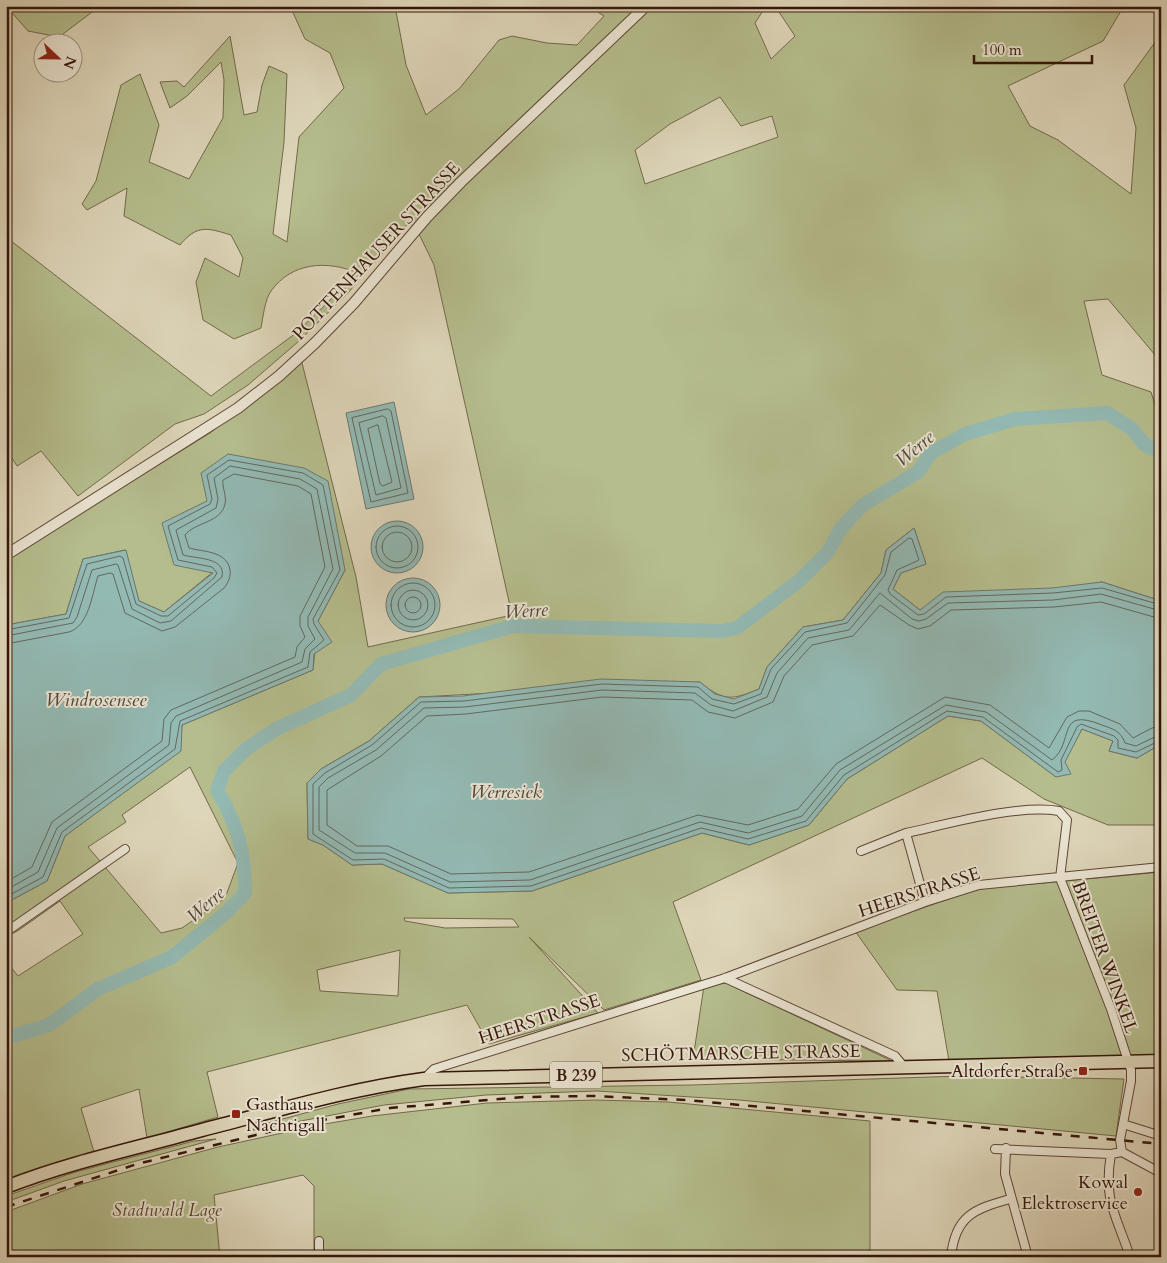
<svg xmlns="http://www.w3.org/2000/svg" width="1167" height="1263" font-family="Cardo,serif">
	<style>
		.green { fill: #b5bd8d; stroke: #74694b; fill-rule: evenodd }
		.water { fill: #93b9b3; stroke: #6d776f }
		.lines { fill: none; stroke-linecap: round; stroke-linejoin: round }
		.shore { stroke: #64675e; stroke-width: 1 }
		.river { stroke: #93b9b3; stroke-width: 14 }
		.minor-casing { stroke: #5e4535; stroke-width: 10 }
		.tertiary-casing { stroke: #5e4535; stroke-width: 12 }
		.primary-casing { stroke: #341509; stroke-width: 15 }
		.minor { stroke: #eae4d2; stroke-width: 8 }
		.tertiary { stroke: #eae4d2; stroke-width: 10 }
		.primary { stroke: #ded6ba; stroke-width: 12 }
		.rail { stroke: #341509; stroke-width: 2.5; stroke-dasharray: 9 9; stroke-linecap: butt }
		.poi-dot { fill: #8f2418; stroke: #eae4d2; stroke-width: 2 }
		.labels { text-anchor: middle; stroke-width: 4; stroke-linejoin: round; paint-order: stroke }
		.shield { fill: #eae4d2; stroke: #6b5345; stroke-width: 1 }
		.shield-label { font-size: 16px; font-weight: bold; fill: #341509 }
		.street-label { font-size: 18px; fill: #341509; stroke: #eae4d2 }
		.poi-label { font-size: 18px; fill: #341509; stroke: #eae4d2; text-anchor: end }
		.park-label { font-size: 18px; font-style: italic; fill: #5b4731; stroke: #eae4d2 }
		.water-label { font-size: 19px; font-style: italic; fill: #50463c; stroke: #eae4d2 }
	</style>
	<rect width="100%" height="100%" fill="#ded6ba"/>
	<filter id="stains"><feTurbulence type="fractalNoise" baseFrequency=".004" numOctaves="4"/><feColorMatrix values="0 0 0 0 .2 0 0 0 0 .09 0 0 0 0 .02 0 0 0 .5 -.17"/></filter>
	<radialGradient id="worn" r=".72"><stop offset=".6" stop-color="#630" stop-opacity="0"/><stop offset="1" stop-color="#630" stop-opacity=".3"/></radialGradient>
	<!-- green -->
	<path class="green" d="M6 6H100L59 37 28 31Z
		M290 6H350L358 12 365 6H395L406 65 426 115 459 89 499 40 512 36 547 43 577 45 604 16 588 6H766L755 23 771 59 795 36 775 6H1124L1103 41 1008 86 1030 126 1058 140 1131 194 1136 128 1124 85 1161 34V362L1108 299 1084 301 1102 375 1151 392 1157 411 1161 409V601L1102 582 920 610 893 589 901 573 926 564 914 528 886 550 881 573 843 620 803 627 767 667 759 689C732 700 724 702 700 682L419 697 369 741 321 769 307 783 308 839 323 845 352 865 382 864 448 893 532 891 702 833 749 845 809 825 847 779 948 716 981 721 1056 777 1082 729 1113 741 1109 751 1137 758 1161 744V825H1108L1044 799 982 758 673 902 701 980 604 1010 529 937 598 1013 489 1044 467 1005 207 1072 218 1117 147 1138 139 1089 81 1108 94 1152 6 1183V961L18 976 83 934 60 901 19 930 6 937V903L47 881 65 836 180 751 182 725 313 670 318 621 345 570 207 501 213 572 164 612 139 601 125 550 83 559 66 614 6 625V559L210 433 301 359 356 577 368 647 512 615 434 265 418 232 409 222 348 293 299 341 248 385 204 414 175 424 78 496 41 451 17 466 6 449V237L211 396 296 333 358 273C327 260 292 262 271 291 265 299 263 317 261 328L234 339 203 320 196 282 205 258 239 277 243 258 231 235C208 228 197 224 180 245L124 216 127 188 87 210 82 204 96 181 121 85 140 74 159 125 149 162 189 179 223 118 224 80 221 62 187 96 170 108 160 82 177 81 184 87 230 36 244 115 257 112 262 85 269 66 287 74 284 142 273 234 287 242 299 137 344 88 330 53 305 39ZM720 97 741 126 772 116 778 137 645 184 635 150 670 124ZM190 767 238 863 225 898 182 928 161 933 88 847 126 822 122 815ZM404 918 513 919 519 927 445 928 405 921ZM400 950 398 996 320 991 317 970Z
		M1161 872V1056L949 1061 937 991 897 990 855 931 978 889Z
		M726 983 892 1061 693 1059 704 986Z
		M960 1076 1124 1079 1116 1136 739 1100 597 1091 486 1095 384 1105 249 1131 268 1123 338 1104 409 1089 692 1085Z
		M596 1100 668 1102 870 1121V1257H314V1186L303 1175 214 1195 220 1257H6V1212L82 1184 218 1147 319 1125 372 1116 487 1103Z
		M216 1139 64 1181 6 1202V1196L72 1173 113 1162 194 1141Z"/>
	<!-- water -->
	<path class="water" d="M394 402 414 499 366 509 346 413Z
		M228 454 304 468 328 481 345 570 318 621 332 642 314 654 313 670 182 725 181 751 65 836 47 881 6 903V625L66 614 83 559 126 550 139 601 164 612 213 573 174 565 162 523 207 501 201 473Z
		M371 547a26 26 0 1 1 52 0a26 26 0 1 1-52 0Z
		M914 528 926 564 901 573 893 589 920 610 943 592 1052 588 1102 582 1161 601V744L1137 758 1109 751 1113 741 1082 729 1065 762 1071 774 1056 777 981 721 948 716 847 779 809 825 749 845 702 833 532 891 448 893 382 864 352 865 323 845 308 839 307 783 321 769 369 741 419 697 463 696 601 679 700 682 715 694 734 699 759 689 767 667 803 627 843 620 881 573 886 550Z
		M386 605a27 27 0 1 1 54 0a27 27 0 1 1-54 0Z"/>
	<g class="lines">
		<!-- shore -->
		<path class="shore" d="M388 409 391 411 408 493 371 502 352 418Z
			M383 416 386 418 401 488 376 495 359 423Z
			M378 425 392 482 383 486 380 484 368 429Z
			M376 547a21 21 0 1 1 42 0a21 21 0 1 1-42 0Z
			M382 547a15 15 0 1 1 30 0a15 15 0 1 1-30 0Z
			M391 605a22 22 0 1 1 44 0a22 22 0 1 1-44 0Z
			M398 605a15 15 0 1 1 30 0a15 15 0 1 1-30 0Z
			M405 605a8 8 0 1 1 16 0a8 8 0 1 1-16 0Z
			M1161 605 1102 588 1053 593 946 597 924 614 918 615 890 594 888 590 897 570 919 560 912 539 909 538 891 552 885 575 847 623 805 632 771 669 761 694 734 704 712 699 698 687 602 684 464 701 421 702 372 745 325 773 313 784V834L353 860 384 859 449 888 531 886 701 828 748 839 806 821 844 775 947 711 983 717 1058 772 1062 770 1061 760 1077 727 1081 724 1114 736 1118 740V748L1136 752 1161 740
			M1161 611 1101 594 1053 600 948 603 926 619 919 621 912 619 880 593 849 630 808 638 777 673 767 697 733 711 711 705 695 693 602 690 465 707 424 708 376 750 328 778 319 787V830L355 853H385L450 882 530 880 700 822 748 833 802 816 840 770 946 705 986 712 1052 760C1075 743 1055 706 1102 725 1113 729 1121 731 1125 743L1136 746 1161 734
			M1161 619 1101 602 1054 607 951 610 930 626 918 629 909 625 880 605 853 636 812 645 784 676 773 702 735 718 708 712 692 700 602 697 466 714 427 716 381 756 327 790V825L357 846H388L451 874 529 872 698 815 748 825 798 809 836 764 945 697 990 705 1049 748 1067 717 1079 711H1089L1120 724 1133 738 1152 728 1161 726
			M6 630 69 618 87 564 120 556 123 558 136 604 161 616H168L214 578 217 573 212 567 178 560 168 526 210 504 212 499 207 475 229 460 303 473 323 485 340 570 313 619 314 624 324 640 310 652 308 667 180 721 175 749 62 832 43 877 6 897
			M6 636 73 623 77 617 92 570 116 564 118 565 132 609 160 623 171 621 222 577C226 557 197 559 183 555L176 530 216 508 218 499 214 478 230 466 300 479 317 489 333 569 308 617V626L315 639 305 649 302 662 176 716 171 723 169 745 57 828 38 872 6 890
			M6 644 69 632C89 626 92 594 98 576L110 573 113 574 125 613 162 631 175 627 224 588C228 583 231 577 230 570 227 551 204 552 189 548L185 535C195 522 221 523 225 504 227 496 222 488 223 480L234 474 298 486 311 494 325 567 300 616V626L305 637 297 647 295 657 171 710 164 719 162 741 52 822 32 867 6 882"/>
		<!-- river -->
		<path class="river" d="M6 1038 49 1025 98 989 172 957 227 912 245 893C245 851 238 826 217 790L224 771 246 749 276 729 351 695 381 664 513 626 722 631 737 628 800 580 828 552 841 528 863 505 918 472 931 453 965 434 1015 419 1107 413 1132 429 1145 445 1161 452"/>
		<!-- minor casing -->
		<g class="minor-casing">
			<path id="minor" d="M861 851 906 833
				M925 902 906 833C948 824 1018 804 1059 811L1067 820 1060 878 1111 1009 1131 1070V1081L1120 1140 1122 1152
				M6 932 125 849
				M725 978 895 1056 904 1067
				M424 1079 434 1069 725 978 925 902 979 885 1161 867
				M1123 1124 1161 1136
				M1006 1148 1005 1174 1028 1257
				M995 1149 1111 1154 1122 1152 1161 1173
				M1111 1154C1103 1201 1116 1214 1130 1257
				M319 1257V1241
				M951 1257C955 1216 974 1209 1010 1199"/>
		</g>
		<!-- tertiary casing -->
		<g class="tertiary-casing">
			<path id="tertiary" d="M6 555 238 408 279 376 315 343 354 303 427 217 461 182 646 6"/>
		</g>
		<!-- primary casing -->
		<g class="primary-casing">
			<path id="primary" d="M6 1187C70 1162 137 1148 202 1130 276 1111 348 1089 424 1079L1161 1061"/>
		</g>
		<!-- minor -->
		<use href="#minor" class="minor"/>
		<!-- tertiary -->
		<use href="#tertiary" class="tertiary"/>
		<!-- primary -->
		<use href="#primary" class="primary"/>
		<!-- rail -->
		<path class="rail" d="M6 1207 137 1164 301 1124 390 1108 524 1097 593 1096 686 1100 1161 1144"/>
	</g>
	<!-- markers -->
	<g class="poi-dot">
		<rect x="1078" y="1066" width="10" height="10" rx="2.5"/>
		<rect x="231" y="1109" width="10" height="10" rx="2.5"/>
		<circle cx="1138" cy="1192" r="5"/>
	</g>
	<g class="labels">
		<!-- shield labels -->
		<rect class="shield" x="550" y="1061.5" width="52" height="27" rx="4"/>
		<g class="shield-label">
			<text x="576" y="1081">B 239</text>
		</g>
		<!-- street labels -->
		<g class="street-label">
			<text transform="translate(376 251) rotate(-47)" y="6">POTTENHAUSER STRASSE</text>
			<text transform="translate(919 892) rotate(-18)" y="6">HEERSTRASSE</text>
			<text transform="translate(1105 957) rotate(70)" y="6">BREITER WINKEL</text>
			<text transform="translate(539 1019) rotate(-18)" y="6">HEERSTRASSE</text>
			<text transform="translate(741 1053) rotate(-1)" y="6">SCHÖTMARSCHE STRASSE</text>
		</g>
		<!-- poi labels -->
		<g class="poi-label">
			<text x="1073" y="1077">Altdorfer Straße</text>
			<text x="246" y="1110" text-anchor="start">Gasthaus<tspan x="246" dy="21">Nachtigall</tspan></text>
			<text x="1128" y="1188">Kowal<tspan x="1128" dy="21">Elektroservice</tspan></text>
		</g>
		<!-- park labels -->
		<g class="park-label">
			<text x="167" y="1216">Stadtwald Lage</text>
		</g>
		<!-- water labels -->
		<g class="water-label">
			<text transform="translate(914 448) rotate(-40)" y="7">Werre</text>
			<text transform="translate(526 610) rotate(-4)" y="7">Werre</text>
			<text x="96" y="706">Windrosensee</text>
			<text x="506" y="798">Werresiek</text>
			<text transform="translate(205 904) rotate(-42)" y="7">Werre</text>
		</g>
	</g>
	<!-- margin -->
	<rect width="1167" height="1263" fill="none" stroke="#ded6ba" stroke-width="25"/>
	<rect x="8" y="8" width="1152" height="1248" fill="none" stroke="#341509" stroke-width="2.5"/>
	<rect x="12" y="12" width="1142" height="1238" fill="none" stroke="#341509"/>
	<!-- north arrow -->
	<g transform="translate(58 58) rotate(112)"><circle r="24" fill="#eae4d2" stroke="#a19182"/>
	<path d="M0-4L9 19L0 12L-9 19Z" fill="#8f2418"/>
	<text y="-8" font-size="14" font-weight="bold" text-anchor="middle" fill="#341509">N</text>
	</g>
	<!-- scale -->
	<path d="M974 55v8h118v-8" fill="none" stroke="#341509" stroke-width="2.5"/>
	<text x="982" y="55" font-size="15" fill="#341509" stroke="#eae4d2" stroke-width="4" paint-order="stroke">100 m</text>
	<rect width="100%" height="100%" filter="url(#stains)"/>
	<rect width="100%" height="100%" fill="url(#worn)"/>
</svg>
